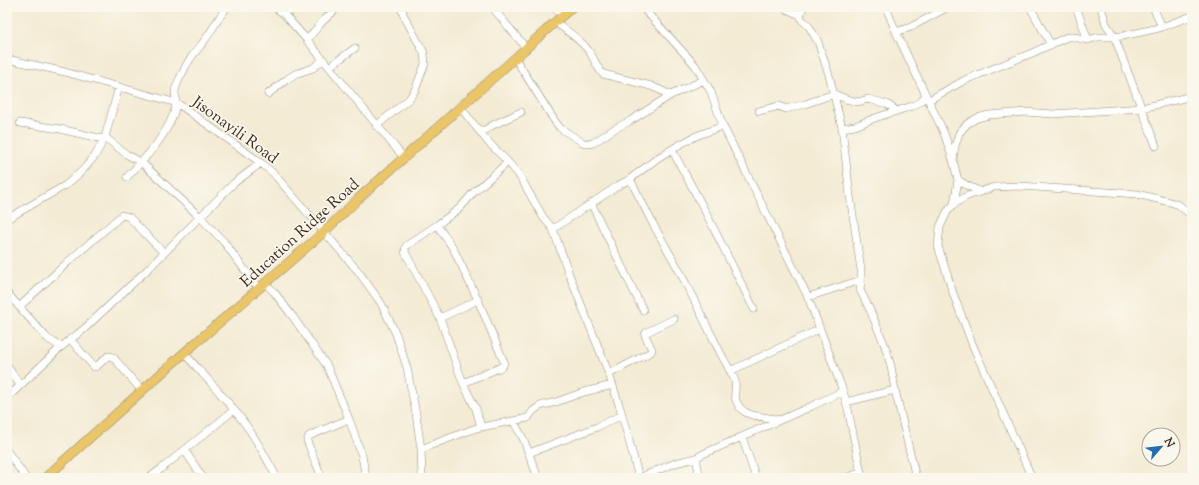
<svg xmlns="http://www.w3.org/2000/svg" width="1199" height="485" font-family="'Sorts Mill Goudy',serif">
	<style>
		.lines { fill: none; stroke-linecap: round; stroke-linejoin: round }
		.minor-casing { stroke: #978a79; stroke-width: 8 }
		.major-casing { stroke: #978a79; stroke-width: 10 }
		.minor { stroke: #fff; stroke-width: 7 }
		.major { stroke: #eac669; stroke-width: 9 }
		.labels { text-anchor: middle; stroke-width: 3.5; stroke-linejoin: round; paint-order: stroke }
		.street-label { font-size: 16px; fill: #3b2a1e; stroke: #fbf7ec }
	</style>
	<rect width="100%" height="100%" fill="#fbf7ec"/>
	<filter id="ink" filterUnits="userSpaceOnUse"><feTurbulence type="fractalNoise" baseFrequency=".025" numOctaves="2"/><feDisplacementMap in="SourceGraphic" scale="8" xChannelSelector="R" yChannelSelector="G"/><feConvolveMatrix kernelMatrix="1 2 1 2 8 2 1 2 1" color-interpolation-filters="sRGB"/></filter>
	<filter id="wash" filterUnits="userSpaceOnUse"><feTurbulence type="fractalNoise" baseFrequency=".012" numOctaves="4" result="noise"/><feDisplacementMap in="SourceGraphic" scale="16" xChannelSelector="R" yChannelSelector="G"/><feGaussianBlur stdDeviation="0.9" result="paint"/><feColorMatrix in="noise" values="0 0 0 0 0 0 0 0 0 0 0 0 0 0 0 0 0 1.4 0 .05"/><feComposite in="paint" operator="in"/></filter>
	<g filter="url(#wash)">
		<rect width="100%" height="100%" fill="#f3ebd4"/>
	</g>
	<g filter="url(#ink)">
		<g class="lines">
			<!-- minor casing -->
			<g class="minor-casing">
				<path id="minor" d="M274 7 284 14 307 40 404 158
					M492 7 526 48
					M553 7 563 15
					M642 7 695 65 704 80 711 92 723 126 808 297 843 391 848 409 862 478
					M782 7 800 15 802 20 808 25 813 33 818 42 829 75 842 128 850 196 861 270V280L808 297
					M886 7 896 32 944 133 953 160 958 180 954 204
					M1030 7 1051 45
					M1076 7 1088 40
					M1101 7 1106 24 1114 36 1156 146
					M1153 7 1162 27
					M800 15 803 7
					M555 22C567 31 579 38 588 50 594 57 596 67 603 74L651 86 671 95
					M896 32 911 27 948 7
					M307 40 321 23 338 7
					M515 58 554 120 560 128 582 142 588 144 593 143 616 128 630 121 671 95 704 80
					M7 59 65 72 177 103 229 140 261 163 273 173 358 271 381 303 396 334 407 368 416 414 421 449 422 478
					M329 67 355 48
					M268 94 286 80 295 74 313 68 323 60
					M929 100 965 80 1032 53 1067 37H1074L1088 40 1098 37H1109L1123 36 1159 28 1192 16
					M460 107 489 143 508 162 519 175 543 217 553 229 569 274 609 374 621 411 639 478
					M759 111 779 106 786 109 805 104 834 94 846 99 858 102 868 99 887 104 897 111
					M20 123 60 129 103 139
					M376 126 409 99 415 90 425 64 424 53 404 16 402 10 404 7
					M842 128 855 126 875 118 912 106 920 102 926 95
					M481 132 495 124 521 112
					M105 137 126 154 141 162 200 217 224 242 259 289
					M672 150 703 207 754 309
					M953 160 955 146 959 133 967 124 977 118 989 115 1025 112 1053 114 1142 108 1192 96
					M127 177C146 158 171 131 176 105 177 101 175 97 175 92 175 86 181 76 184 70 189 57 199 49 207 37 214 27 219 17 227 7
					M630 179 653 224 679 270 721 354 734 378C737 385 734 391 735 397 740 420 763 415 780 420
					M958 180 968 186 981 192
					M591 203 643 310
					M7 219 66 185 82 171 95 156 105 137 119 87
					M437 225 453 248 478 300 504 362 503 366 499 368 463 383
					M553 229 619 185 630 179 659 157 679 145 696 136 723 126
					M861 280 860 290 870 310 885 346 891 366 895 390
					M265 283 274 292 293 317 327 366 349 419 362 456 366 478
					M7 293 47 338 61 347
					M19 307 69 261 122 215 129 217 164 253
					M440 318 478 300
					M70 339 94 367H96L108 356H110L113 357 142 391
					M184 353C206 378 229 401 248 428 259 444 268 461 277 478
					M7 366 20 385
					M730 371 820 329
					M609 374 651 352 652 350 645 335 647 332 674 319
					M7 398 61 347 84 329 147 270 234 183 261 163
					M846 402 895 390 916 478
					M513 421 523 438 538 478
					M481 427 476 409 463 383 440 318 405 252 406 246 437 225 460 208 474 192 508 162
					M742 437 756 478
					M421 449 476 428 528 418 533 411 540 406 556 402 584 392 613 385
					M7 451 26 478
					M185 451 203 478
					M529 453 597 427 622 415
					M696 458 700 478
					M149 478 161 469 234 410
					M322 478 307 441 309 436 349 419
					M639 478 675 463 696 458 703 454 812 406 843 391
					M847 478 861 472
					M1032 478 973 346 954 296 938 246 940 227 947 212 954 204 965 197 994 187 1020 186 1137 194 1170 202 1179 205 1192 216"/>
			</g>
			<!-- major casing -->
			<g class="major-casing">
				<path id="major" d="M45 478 184 353 324 232 358 199 572 7"/>
			</g>
			<!-- minor -->
			<use href="#minor" class="minor"/>
			<!-- major -->
			<use href="#major" class="major"/>
		</g>
	</g>
	<g class="labels">
		<!-- street labels -->
		<g class="street-label">
			<text transform="translate(236 129) rotate(36)" y="6">Jisonayili Road</text>
			<text transform="translate(299 232) rotate(-42)" y="6">Education Ridge Road</text>
		</g>
	</g>
	<!-- margin -->
	<rect width="1199" height="485" fill="none" stroke="#fbf7ec" stroke-width="24"/>
	<!-- north arrow -->
	<g transform="translate(1161 447) rotate(62)"><circle r="19" fill="#fbf7ec" stroke="#aea59a"/>
	<path d="M0-3L7 15L0 10L-7 15Z" fill="#1f6fb2"/>
	<text y="-6" font-size="11" font-weight="bold" text-anchor="middle" fill="#3b2a1e">N</text>
	</g>
</svg>
